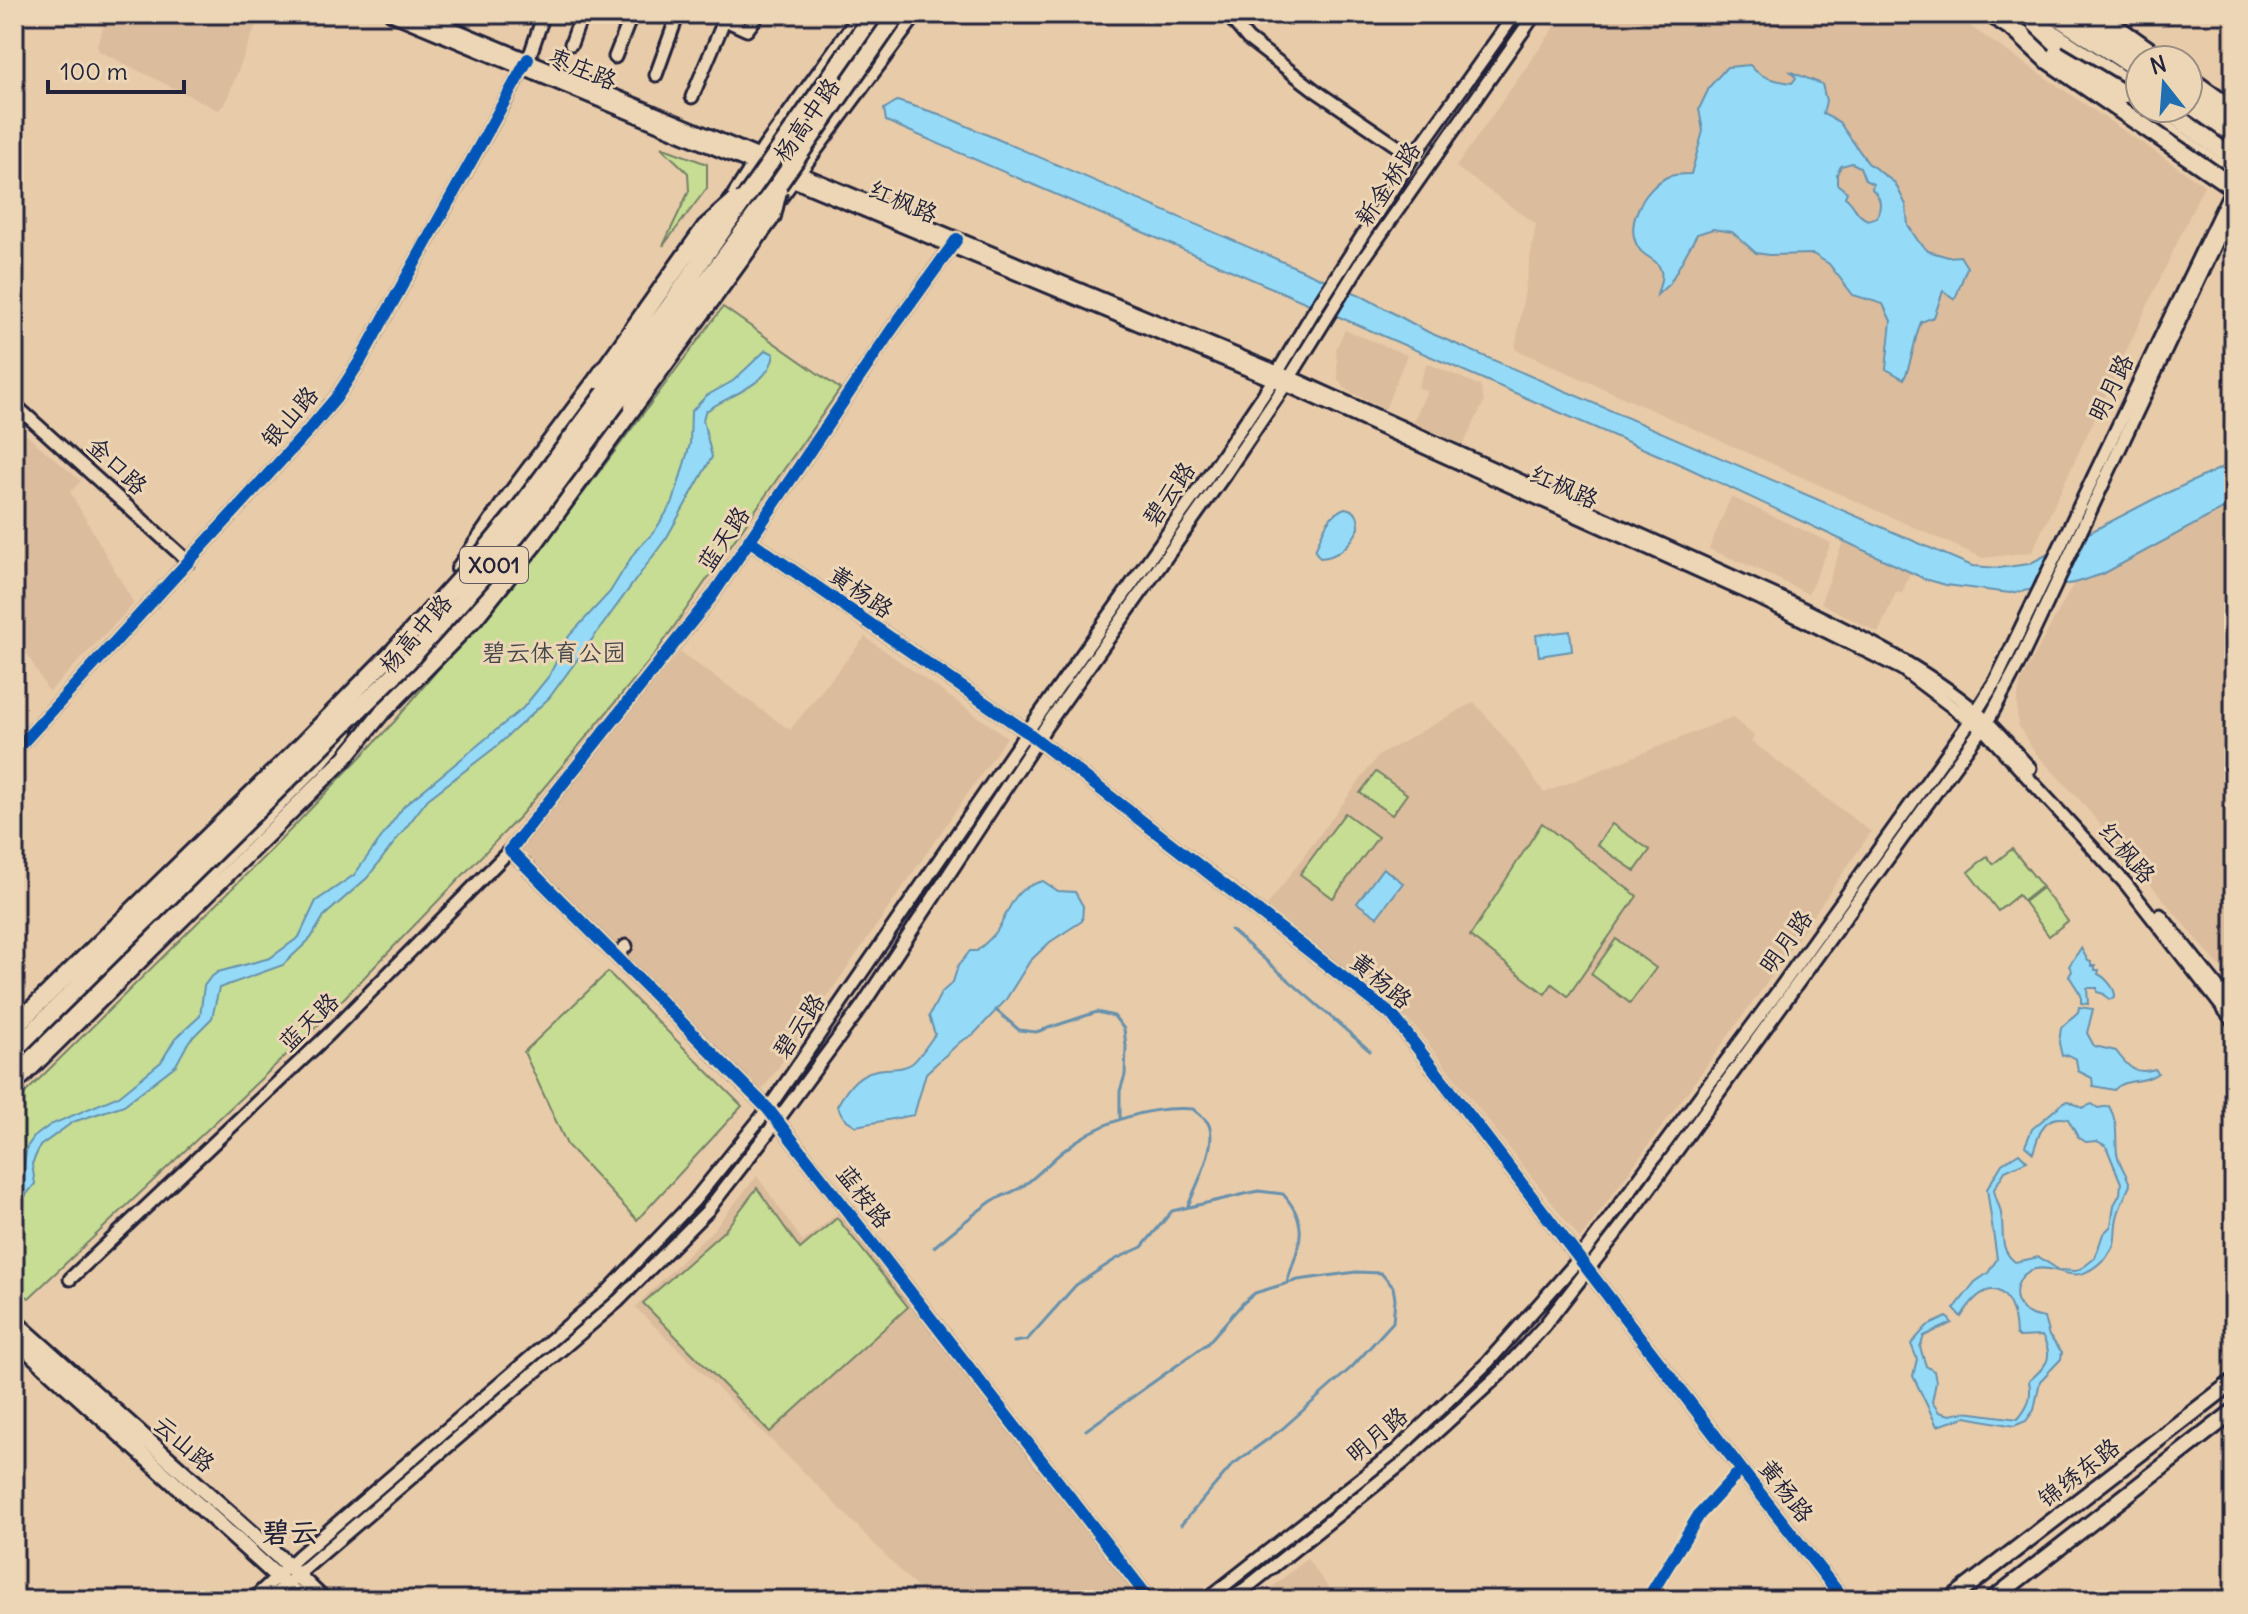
<svg xmlns="http://www.w3.org/2000/svg" width="2248" height="1614" font-family="Delius,'LXGW WenKai TC',sans-serif">
	<style>
		.built { fill: #dbbc9c }
		.green { fill: #c6dd93; stroke: #748067; stroke-width: 2 }
		.water { fill: #95dbf7; stroke: #6791ac; stroke-width: 2; fill-rule: evenodd }
		.lines { fill: none; stroke-linecap: round; stroke-linejoin: round }
		.stream { stroke: #6791ac; stroke-width: 3 }
		.minor-casing { stroke: #22223b; stroke-width: 17 }
		.major-casing { stroke: #22223b; stroke-width: 20 }
		.highway-casing { stroke: #22223b; stroke-width: 22 }
		.minor { stroke: #ecd6b5; stroke-width: 11 }
		.major { stroke: #ecd6b5; stroke-width: 14 }
		.highway { stroke: #ecd6b5; stroke-width: 16 }
		.highway-bridge-casing { stroke: #22223b; stroke-width: 22; stroke-linecap: butt }
		.highway-bridge { stroke: #ecd6b5; stroke-width: 16 }
		.cycleway-casing { stroke: #ecd6b5; stroke-width: 17 }
		.cycleway { stroke: #0057b8; stroke-width: 12 }
		.labels { text-anchor: middle; stroke-width: 6; stroke-linejoin: round; paint-order: stroke }
		.shield { fill: #ecd6b5; stroke: #5f5860; stroke-width: 2 }
		.shield-label { font-size: 22px; font-weight: bold; fill: #22223b }
		.street-label { font-size: 24px; fill: #22223b; stroke: #ecd6b5 }
		.park-label { font-size: 24px; fill: #43474d; stroke: #ecd6b5 }
		.quarter-label { font-size: 28px; font-weight: bold; fill: #22223b; stroke: #ecd6b5 }
	</style>
	<rect width="100%" height="100%" fill="#e8cba9"/>
	<filter id="ink" filterUnits="userSpaceOnUse"><feTurbulence type="fractalNoise" baseFrequency=".0125" numOctaves="2"/><feDisplacementMap in="SourceGraphic" scale="16" xChannelSelector="R" yChannelSelector="G"/><feConvolveMatrix kernelMatrix="1 2 1 2 8 2 1 2 1" color-interpolation-filters="sRGB"/></filter>
	<g filter="url(#ink)">
		<!-- built -->
		<path class="built" d="M108 14H260L225 104 218 110 99 51 97 45Z
			M1564 14H1952L2204 185 2032 552 1983 558 1515 349 1536 224 1456 167Z
			M1345 330 1407 355 1385 409 1346 390 1338 379 1336 349Z
			M1427 363 1480 386 1484 402 1463 445 1413 422 1427 391 1418 387Z
			M25 434 81 481 70 492 134 604 49 692 19 640 14 642V440Z
			M1731 497 1831 543 1808 594 1760 570 1709 549Z
			M2234 503V984L2078 798 2033 750 2018 725 2017 702 2021 680 2074 583 2103 574Z
			M1843 542 1911 570 1902 593 1896 592 1878 633 1821 603Z
			M865 637 1007 737 761 1092 517 849 680 652 790 730Z
			M1474 702 1515 751 1544 793 1732 717 1754 736 1751 741 1871 832 1771 977 1580 1239 1412 1023 1267 906 1378 756Z
			M757 1176 803 1242 838 1213 1141 1600H929L822 1490 635 1307 713 1230Z
			M1307 1559 1338 1600H1256Z"/>
		<!-- green -->
		<path class="green" d="M661 147 707 164V188L663 246 689 191 688 173Z
			M723 307 840 389 652 658 521 815 319 1024 29 1298 14 1287V1104L273 848 395 721 582 495Z
			M1376 772 1407 794 1392 815 1360 793Z
			M1345 813 1378 837 1333 898 1300 874Z
			M1542 823 1637 896 1568 996 1552 984 1545 994 1470 936Z
			M1612 824 1650 850 1635 871 1597 845Z
			M2012 849 2042 886 2023 901 2018 895 1998 911 1968 872 1987 856 1993 864Z
			M2042 888 2068 921 2049 936 2024 902Z
			M1616 939 1656 968 1630 1003 1591 974Z
			M608 972 742 1106 637 1220 567 1145 524 1052Z
			M757 1188 800 1249 837 1218 908 1307 770 1432 643 1303 725 1230Z"/>
		<!-- water -->
		<path class="water" d="M1750 65C1759 78 1777 81 1792 83L1796 78 1791 72 1822 84 1826 101 1823 114 1839 122 1868 163 1895 183 1906 205 1908 225 1918 241 1928 251 1948 257 1960 256 1967 267 1955 299 1943 291 1934 317 1921 322C1913 342 1913 360 1904 379L1886 369 1891 321 1883 304 1853 295 1829 264 1813 254 1769 255 1756 253 1732 232 1713 229 1697 234 1670 283 1657 295C1659 287 1663 279 1661 271 1658 259 1646 258 1640 250 1622 226 1644 189 1667 177 1674 174 1684 174 1691 174L1703 131 1699 109 1710 86 1727 67ZM1852 163 1860 167 1865 180 1873 184 1872 189C1881 198 1882 204 1877 217L1868 220C1855 215 1855 204 1845 197L1847 192 1837 184V174L1841 166Z
			M897 101 939 114 1360 295 1428 332 1972 566 1999 568 2029 564 2154 499 2234 462V503L2103 574 2074 583 2010 593 1946 585 1925 579 1686 467 886 121 884 109Z
			M766 350 774 354C770 386 727 395 705 412L703 420 712 457 667 537 549 698 497 746 428 799 367 878 324 916 311 938 283 965 219 988 212 1018 189 1041 176 1065 124 1105 73 1122 40 1146 32 1164 35 1184 14 1210V1186L23 1169 27 1147 34 1137 50 1125 119 1096 161 1062 175 1039 200 1016 204 986 210 978 218 972 270 958 299 937 316 901 354 875 404 806 523 708 549 676 569 636 610 592 634 553 654 532 673 502 690 444 691 412 706 396 733 381Z
			M1345 508C1357 510 1359 517 1359 528 1351 544 1338 557 1320 558L1315 551C1322 534 1326 515 1345 508Z
			M1570 631 1572 651 1539 656 1536 635Z
			M1383 868 1403 883 1377 917 1357 903Z
			M1043 881 1058 891 1075 892 1083 906 1082 921 1050 942 1030 961 1005 1001 974 1034 960 1042 926 1073 914 1115 856 1126 844 1118 837 1106C849 1085 860 1070 885 1069 892 1069 905 1068 911 1064 918 1060 930 1041 935 1034L929 1016 941 993 953 982 958 966 970 951H977C983 945 991 939 996 932 1013 907 1009 890 1043 881Z
			M2081 948 2088 961 2091 962V966H2095V970H2099L2098 974C2105 977 2115 988 2115 996L2109 1000 2104 994 2097 992V988H2087L2088 1004 2081 1003V995L2069 976 2072 971 2069 966Z
			M2079 1007 2093 1009 2087 1033 2094 1046 2116 1051C2128 1067 2134 1075 2155 1069L2158 1073C2142 1085 2126 1077 2114 1090L2093 1086 2092 1078 2078 1071 2076 1059 2069 1055 2062 1056 2059 1043 2061 1028 2078 1012Z
			M2069 1101 2082 1108 2092 1104 2098 1108 2109 1106C2119 1124 2115 1136 2117 1153 2119 1165 2127 1174 2130 1185 2126 1194 2121 1204 2118 1214 2112 1234 2121 1242 2104 1259 2073 1290 2062 1264 2035 1269 2018 1273 2010 1295 2022 1308 2027 1315 2036 1316 2044 1318L2049 1336 2062 1352 2061 1359 2040 1381 2034 1410 2026 1421 2014 1426 1966 1417 1937 1426 1913 1376 1917 1359 1911 1344 1927 1326 1947 1317 1952 1323 1924 1336 1920 1347 1926 1366 1934 1371 1936 1382 1932 1402 1939 1412 1950 1415 1965 1412 2018 1419C2029 1406 2032 1397 2029 1381 2046 1366 2055 1358 2042 1336L2019 1337 2016 1334C2014 1287 1988 1272 1961 1317L1954 1309 1975 1282 1988 1273 1997 1259 1987 1189 2002 1164 2019 1153 2027 1161 2005 1171 1994 1189C1995 1199 2000 1205 2001 1214 2005 1234 1998 1248 2015 1262L2039 1257 2059 1270 2076 1271 2085 1266 2095 1258 2103 1234 2111 1226 2114 1205 2120 1194 2121 1183 2106 1146 2097 1141 2086 1142 2078 1137 2068 1119C2043 1113 2039 1134 2033 1153L2025 1146 2032 1129 2064 1102Z"/>
		<g class="lines">
			<!-- stream -->
			<path class="stream" d="M1231 930 1370 1051
				M996 1010 1019 1030 1036 1032 1097 1012 1114 1016 1124 1029 1126 1046 1125 1075 1120 1091V1119
				M934 1247C953 1231 972 1215 992 1201 1001 1196 1011 1193 1020 1188 1036 1178 1047 1164 1062 1152 1097 1122 1148 1106 1193 1109 1197 1113 1205 1118 1208 1123 1219 1142 1196 1186 1188 1206
				M1014 1342 1027 1340 1076 1285 1116 1259 1142 1247 1172 1211 1258 1191 1283 1194C1312 1227 1298 1245 1287 1283
				M1086 1430 1207 1344 1242 1304 1255 1293 1298 1280 1356 1272 1381 1273 1393 1287 1395 1299 1393 1322 1352 1367 1282 1429 1232 1465 1181 1525"/>
			<!-- minor casing -->
			<g class="minor-casing">
				<path id="minor" d="M391 14 1295 389 1759 598 1902 669 1987 733 2126 884 2234 1022
					M418 14 1299 381 1787 601C1854 633 1923 666 1979 714 1997 730 2013 750 2030 768
					M712 14 747 30 759 14
					M1227 14 1248 39 1316 91 1413 157
					M571 44 582 14
					M531 52 544 14
					M615 57 632 14
					M656 75 678 14
					M692 97 727 14
					M14 404 189 562
					M749 540 1027 732 1393 1016 1744 1473 1844 1600
					M14 752 307 432 336 398 360 361 526 63
					M510 850 768 1109 1150 1600
					M2160 915 2234 1008
					M616 956 626 946
					M70 1279 329 1034 510 850 712 596 890 332 954 243
					M252 1600 299 1556 608 1291 693 1202 768 1109 1027 732 1218 462 1270 385 1312 314 1413 157 1515 14
					M268 1600 618 1301 707 1211 777 1121 862 1006 1047 725 1228 470 1282 390 1360 264 1535 14
					M1206 1600 1397 1450 1488 1362 1580 1258 1778 991 1971 720 1996 680 2234 184
					M1231 1600 1404 1462 1499 1375 1544 1326 1628 1218 1990 717 2017 667 2234 205"/>
			</g>
			<!-- major casing -->
			<g class="major-casing">
				<path id="major" d="M2099 14 2164 60
					M2015 21 2067 57
					M2188 77 2234 110
					M2113 90 2234 177
					M775 203 915 14
					M727 208 766 147 862 14
					M419 665 508 563
					M14 1067 319 763 346 731
					M14 1085 344 759 389 704
					M14 1321 282 1560 323 1600
					M14 1338 303 1600
					M1950 1600 2234 1381
					M1992 1600 2234 1411"/>
			</g>
			<!-- highway casing -->
			<g class="highway-casing">
				<path id="highway" d="M2023 14 2140 92
					M2053 14 2140 71
					M2079 14 2147 60
					M2188 88 2234 120
					M2188 103 2234 135
					M2164 108 2234 159
					M460 569 508 499 597 380
					M384 710 474 618 535 542 633 407"/>
			</g>
			<!-- minor -->
			<use href="#minor" class="minor"/>
			<!-- major -->
			<use href="#major" class="major"/>
			<!-- highway -->
			<use href="#highway" class="highway"/>
			<!-- highway-bridge casing -->
			<g class="highway-bridge-casing">
				<path id="highway-bridge" d="M1991 14 2023 35
					M2015 30 2046 59 2234 188
					M2057 54 2124 94
					M597 380 705 228 735 201
					M633 407 772 216 778 191
					M14 1027 293 754 395 650 479 558 516 513 669 307 874 14
					M14 1050 408 661 490 569 544 501 780 182 897 14"/>
			</g>
			<!-- highway-bridge -->
			<use href="#highway-bridge" class="highway-bridge"/>
			<!-- cycleway casing -->
			<g class="cycleway-casing">
				<path id="cycleway" d="M957 239 890 332 712 596 510 850 768 1109 1150 1600
					M749 540 1027 732 1393 1016 1744 1473 1844 1600
					M14 752 307 432 336 398 360 361 528 59
					M1647 1600 1699 1515 1735 1476"/>
			</g>
			<!-- cycleway -->
			<use href="#cycleway" class="cycleway"/>
		</g>
	</g>
	<g class="labels">
		<!-- shield labels -->
		<rect class="shield" x="460" y="547" width="68" height="36" rx="6"/>
		<g class="shield-label">
			<text x="494" y="573">X001</text>
		</g>
		<!-- street labels -->
		<g class="street-label">
			<text transform="translate(582 69) rotate(22)" y="8">枣庄路</text>
			<text transform="translate(807 120) rotate(-55)" y="8">杨高中路</text>
			<text transform="translate(1388 184) rotate(-56)" y="8">新金桥路</text>
			<text transform="translate(903 202) rotate(23)" y="8">红枫路</text>
			<text transform="translate(2111 388) rotate(-64)" y="8">明月路</text>
			<text transform="translate(290 417) rotate(-49)" y="8">银山路</text>
			<text transform="translate(117 466) rotate(43)" y="8">金口路</text>
			<text transform="translate(1564 487) rotate(24)" y="8">红枫路</text>
			<text transform="translate(1169 494) rotate(-55)" y="8">碧云路</text>
			<text transform="translate(724 539) rotate(-56)" y="8">蓝天路</text>
			<text transform="translate(861 592) rotate(35)" y="8">黄杨路</text>
			<text transform="translate(416 634) rotate(-49)" y="8">杨高中路</text>
			<text transform="translate(2127 853) rotate(49)" y="8">红枫路</text>
			<text transform="translate(1786 942) rotate(-54)" y="8">明月路</text>
			<text transform="translate(1381 981) rotate(40)" y="8">黄杨路</text>
			<text transform="translate(309 1022) rotate(-44)" y="8">蓝天路</text>
			<text transform="translate(799 1026) rotate(-56)" y="8">碧云路</text>
			<text transform="translate(864 1197) rotate(52)" y="8">蓝桉路</text>
			<text transform="translate(1377 1435) rotate(-40)" y="8">明月路</text>
			<text transform="translate(184 1444) rotate(41)" y="8">云山路</text>
			<text transform="translate(2079 1473) rotate(-38)" y="8">锦绣东路</text>
			<text transform="translate(1786 1491) rotate(52)" y="8">黄杨路</text>
		</g>
		<!-- park labels -->
		<g class="park-label">
			<text x="554" y="661">碧云体育公园</text>
		</g>
		<!-- quarter labels -->
		<g class="quarter-label">
			<text x="290" y="1542">碧云</text>
		</g>
	</g>
	<!-- margin -->
	<rect width="2248" height="1614" fill="none" stroke="#ecd6b5" stroke-width="48"/>
	<rect x="24" y="24" width="2200" height="1566" fill="none" stroke="#22223b" stroke-width="3" filter="url(#ink)"/>
	<!-- north arrow -->
	<g transform="translate(2164 84) rotate(343)"><circle r="38" fill="#ecd6b5" stroke="#9b8e84" stroke-width="2"/>
	<path d="M0-6L14 30L0 20L-14 30Z" fill="#1f6fb2"/>
	<text y="-12" font-size="22" font-weight="bold" text-anchor="middle" fill="#22223b">N</text>
	</g>
	<!-- scale -->
	<path d="M48 80v12h136v-12" fill="none" stroke="#22223b" stroke-width="4"/>
	<text x="60" y="80" font-size="24" fill="#22223b" stroke="#ecd6b5" stroke-width="6" paint-order="stroke">100 m</text>
</svg>
